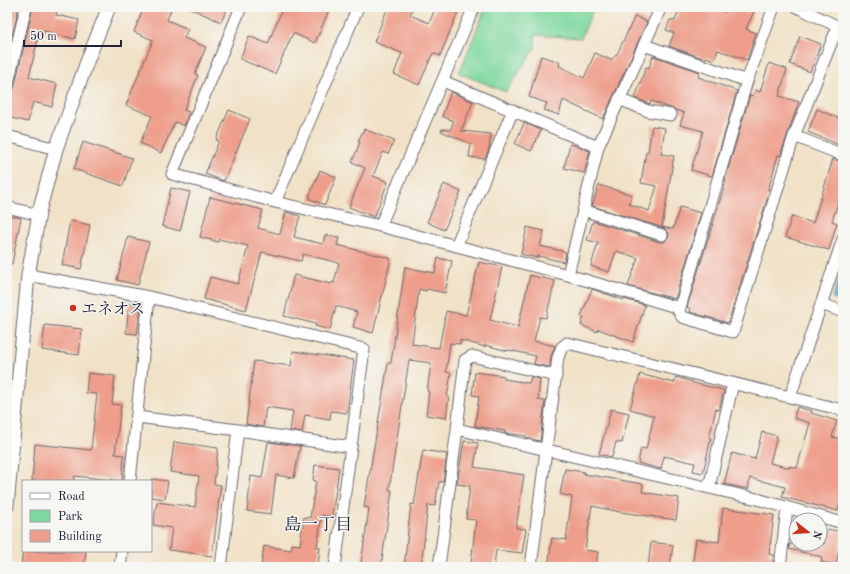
<svg xmlns="http://www.w3.org/2000/svg" width="850" height="574" font-family="'Old Standard TT','Noto Serif JP',serif">
	<style>
		.green { fill: #7dd79e; stroke: #507c6c }
		.water { fill: #4eb4cc; stroke: #386b84 }
		.building { fill: #ee9e8a }
		.lines { fill: none; stroke-linecap: round; stroke-linejoin: round }
		.minor-casing { stroke: #6a656c; stroke-width: 13 }
		.tertiary-casing { stroke: #6a656c; stroke-width: 15 }
		.minor { stroke: #fff; stroke-width: 11 }
		.tertiary { stroke: #fff; stroke-width: 13 }
		.poi-dot { fill: #c8321e; stroke: #f6f6f2; stroke-width: 1.5 }
		.labels { text-anchor: middle; stroke-width: 3; stroke-linejoin: round; paint-order: stroke }
		.poi-label { font-size: 16px; fill: #22223b; stroke: #f6f6f2; text-anchor: start }
		.neighbourhood-label { font-size: 17px; fill: #22223b; stroke: #f6f6f2 }
	</style>
	<rect width="100%" height="100%" fill="#f6f6f2"/>
	<filter id="ink" filterUnits="userSpaceOnUse"><feTurbulence type="fractalNoise" baseFrequency=".025" numOctaves="2"/><feDisplacementMap in="SourceGraphic" scale="8" xChannelSelector="R" yChannelSelector="G"/><feConvolveMatrix kernelMatrix="1 2 1 2 8 2 1 2 1" color-interpolation-filters="sRGB"/></filter>
	<filter id="wash" filterUnits="userSpaceOnUse"><feTurbulence type="fractalNoise" baseFrequency=".012" numOctaves="4" result="noise"/><feDisplacementMap in="SourceGraphic" scale="16" xChannelSelector="R" yChannelSelector="G"/><feGaussianBlur stdDeviation="0.9" result="paint"/><feColorMatrix in="noise" values="0 0 0 0 0 0 0 0 0 0 0 0 0 0 0 0 0 1.4 0 .05"/><feComposite in="paint" operator="in"/></filter>
	<g filter="url(#wash)">
		<rect width="100%" height="100%" fill="#f1e2c7"/>
		<!-- green -->
		<path class="green" d="M486 7H594L581 38 535 35V48L506 92 459 73Z"/>
		<!-- water -->
		<path class="water" d="M843 269V303L832 298Z"/>
		<g id="blocks">
			<!-- building -->
			<path class="building" d="M7 7H19L7 57Z
				M33 7H58L56 15 79 20 75 39 40 30 29 77 57 84 52 107 33 102 28 122 7 117V104L10 93 14 89Z
				M149 7H172L167 20 188 29 184 38 206 47 195 74 198 75 184 110 189 112 184 126 175 122 161 153 140 143 152 116 126 105 153 40 134 32 143 9 147 11Z
				M187 7H228L221 22Z
				M283 7H323L329 10 315 43 293 33 275 74 240 59 249 36 268 44Z
				M388 7H413L410 15 429 23 436 7H460L440 56 433 53 419 85 394 74 402 53 374 42Z
				M680 7H712L725 12 727 7H756L746 29 756 33 747 60 718 50 714 60 706 57 705 59 669 46 674 33 666 30 670 20 675 21Z
				M635 16 647 22 603 119 563 100 559 115 544 110 547 103 529 97 541 56 560 62 559 66 584 78 595 53 611 60 617 54Z
				M800 36 821 44 810 72 790 64Z
				M653 56 700 72 698 77 737 91 712 176 691 170 703 131 680 125 684 113 651 101 650 104 635 98 646 67 649 68Z
				M769 63 787 69 779 96 799 102 780 156 778 155 768 190H770L728 323 690 312 691 309 687 307 726 181 725 180 750 95 753 96 755 90 760 92Z
				M451 92 473 102 461 131 491 134 489 149 485 159 469 157 471 144 441 131 442 129 450 130 454 121 442 116Z
				M817 109 843 120V147L837 145V144L808 132Z
				M229 110 250 119 224 181 205 174 219 141 216 140Z
				M524 123 541 130 531 151 515 144Z
				M652 126 665 128 661 154 674 156 662 227 673 229 680 207 701 213 675 299 628 286 638 258 616 251 609 272 591 266 598 243 587 240 593 221 660 242H664L669 237V233L664 228 592 206 599 185 632 195 629 204 649 211 657 186 641 183 646 152H648Z
				M364 129 394 141 388 154 383 152 373 176 388 182 374 217 349 207 365 168 352 162 360 142 358 141Z
				M83 142 132 158 123 186 74 169Z
				M570 144 590 151 584 173 564 168Z
				M833 159 843 162V188L832 221 837 223 829 250 785 237 792 216 813 223Z
				M320 170 336 177 325 205 310 199V194Z
				M444 184 461 192 444 230 427 222Z
				M171 188 190 192 180 231 162 226Z
				M210 197 263 210 258 228 280 234 286 212 300 216 294 237 323 244 325 235 339 238 337 245 390 258V263L373 333 353 327 357 312 336 306 330 330 315 326 316 324 284 316 294 275 331 284 332 282 334 283 339 263 303 254 301 261 262 252 246 310 204 299 210 277 238 284 248 246 219 239 218 242 200 237Z
				M7 215 21 218 12 264H7Z
				M70 221 90 225 81 269 62 265Z
				M527 227 544 231 540 246 566 252 564 262 538 256 537 258 521 254Z
				M128 237 149 242 138 285 117 280Z
				M438 258 452 261 445 293 427 289 426 291 419 289 412 344 439 348 446 311 466 315 479 262 502 267 490 320 501 323 518 327 530 275 555 281 546 318 540 317 534 341 555 346 551 356 550 367 534 364 536 356 509 350 508 351 485 345V347L460 340V344L450 343 446 372 451 373 447 397H449L446 418 426 415 429 392 427 391 431 363 409 360 389 490H392L381 567 361 564 369 508 364 507 388 363H391L405 267 435 273Z
				M592 289 624 300V299L645 305 633 342 598 329 597 332 581 325 584 317 581 316Z
				M129 304 141 305 137 334 126 333Z
				M45 325 82 329 79 355 42 350Z
				M293 351 354 360 347 413 331 411 330 419 305 415 302 433 290 431 293 411 266 407 263 427 246 424 254 361 291 366Z
				M475 372 504 376V379L529 383 531 377 540 379 538 400 545 401 540 441 526 438V436L504 433 505 431 475 426 479 396 472 395Z
				M88 373 115 376 112 404 121 405 115 454 124 455 122 481 75 476 74 481H32L35 444 91 450 97 394 86 393Z
				M640 374 674 383 676 377 693 382V383L724 390 719 410 716 409 709 438H711L703 473 693 471 695 463 664 456 661 469 638 463 641 448 646 449 654 416 630 409Z
				M797 407 812 411 811 413 837 421 832 437 843 439V489L838 511 782 497 785 487 750 478 748 489 724 484 732 453 755 459 762 432 777 436 770 463 790 468V466L797 468 810 423 794 418Z
				M611 409 629 413 622 443 616 442 612 457 599 454Z
				M464 441 478 443 474 467 524 475 516 528 526 529 522 553 496 550 494 566 471 563 476 520 466 519 470 486 457 484Z
				M174 442 218 448 214 484 221 485 212 556 169 550 172 528 153 525 157 502 195 507 199 476 170 472Z
				M268 442 300 446 294 478 276 475 271 514 247 511 251 476 262 478Z
				M423 450 447 454 443 482H439L435 506 428 505 421 567H404L411 504 414 505Z
				M315 465 339 468 332 517 322 515 317 547H320L318 567H261L264 546 291 550 292 544 300 545 304 517 310 518 316 481 313 480Z
				M565 469 584 472V474L643 484 642 492 679 498 676 520 620 512 592 506 585 550 598 552 596 567H548L552 538 566 540 572 497 560 494Z
				M151 479 168 481 165 499 151 497Z
				M723 508 774 515 769 554 774 555 772 567H692L696 539 719 542Z
				M827 529 842 532 836 565 821 562 822 557 789 549 790 544H824Z
				M651 542 673 545 670 567H648Z
				M23 551H86L84 567H38L21 565Z"/>
		</g>
	</g>
	<g filter="url(#ink)">
		<use href="#blocks" fill-opacity="0" stroke="#6a656c" stroke-width="1"/>
		<g class="lines">
			<!-- minor casing -->
			<g class="minor-casing">
				<path id="minor" d="M241 7 172 174 275 202 380 226 568 275 676 307 682 317 733 332 794 136 838 26
					M797 7 843 29
					M644 45 747 81
					M443 81 598 147
					M7 87 26 7
					M619 99 648 111 671 115
					M7 136 56 149
					M794 136 843 155
					M275 202 358 7
					M7 207 39 215
					M583 210 662 235
					M380 226 474 7
					M456 246 513 110
					M28 275 149 297 364 349 335 567
					M568 275 598 147 661 7
					M822 304 843 312
					M679 311 747 81 774 7
					M790 397 843 239
					M137 417 238 430 351 447
					M457 429 465 360 472 356 556 376
					M130 481 149 297
					M709 488 733 383
					M120 567 122 551
					M221 567 238 430
					M439 567 457 429 757 499 843 523
					M531 567 558 357 562 347 567 343 843 410
					M780 567 787 508"/>
			</g>
			<!-- tertiary casing -->
			<g class="tertiary-casing">
				<path id="tertiary" d="M7 506 28 275 40 208 56 149 88 59 109 7"/>
			</g>
			<!-- minor -->
			<use href="#minor" class="minor"/>
			<!-- tertiary -->
			<use href="#tertiary" class="tertiary"/>
		</g>
	</g>
	<!-- markers -->
	<circle class="poi-dot" cx="73" cy="308" r="4"/>
	<g class="labels">
		<!-- poi labels -->
		<g class="poi-label">
			<text x="81" y="314">エネオス</text>
		</g>
		<!-- neighbourhood labels -->
		<g class="neighbourhood-label">
			<text x="318" y="530">島一丁目</text>
		</g>
	</g>
	<!-- margin -->
	<rect width="850" height="574" fill="none" stroke="#f6f6f2" stroke-width="24"/>
	<!-- legend -->
	<rect x="22" y="480" width="130" height="72" fill="#f6f6f2" stroke="#a1a1a9"/>
	<rect x="30" y="493" width="20" height="6" fill="#ffffff" stroke="#a1a1a9"/>
	<text x="58" y="500" font-size="12" fill="#22223b">Road</text>
	<rect x="30" y="510" width="20" height="12" fill="#7dd79e" stroke="#a1a1a9"/>
	<text x="58" y="520" font-size="12" fill="#22223b">Park</text>
	<rect x="30" y="530" width="20" height="12" fill="#ee9e8a" stroke="#a1a1a9"/>
	<text x="58" y="540" font-size="12" fill="#22223b">Building</text>
	<!-- north arrow -->
	<g transform="translate(808 532) rotate(107)"><circle r="19" fill="#f6f6f2" stroke="#a1a1a9"/>
	<path d="M0-3L7 15L0 10L-7 15Z" fill="#c8321e"/>
	<text y="-6" font-size="11" font-weight="bold" text-anchor="middle" fill="#22223b">N</text>
	</g>
	<!-- scale -->
	<path d="M24 40v6h97v-6" fill="none" stroke="#22223b" stroke-width="2"/>
	<text x="30" y="40" font-size="12" fill="#22223b" stroke="#f6f6f2" stroke-width="3" paint-order="stroke">50 m</text>
</svg>
